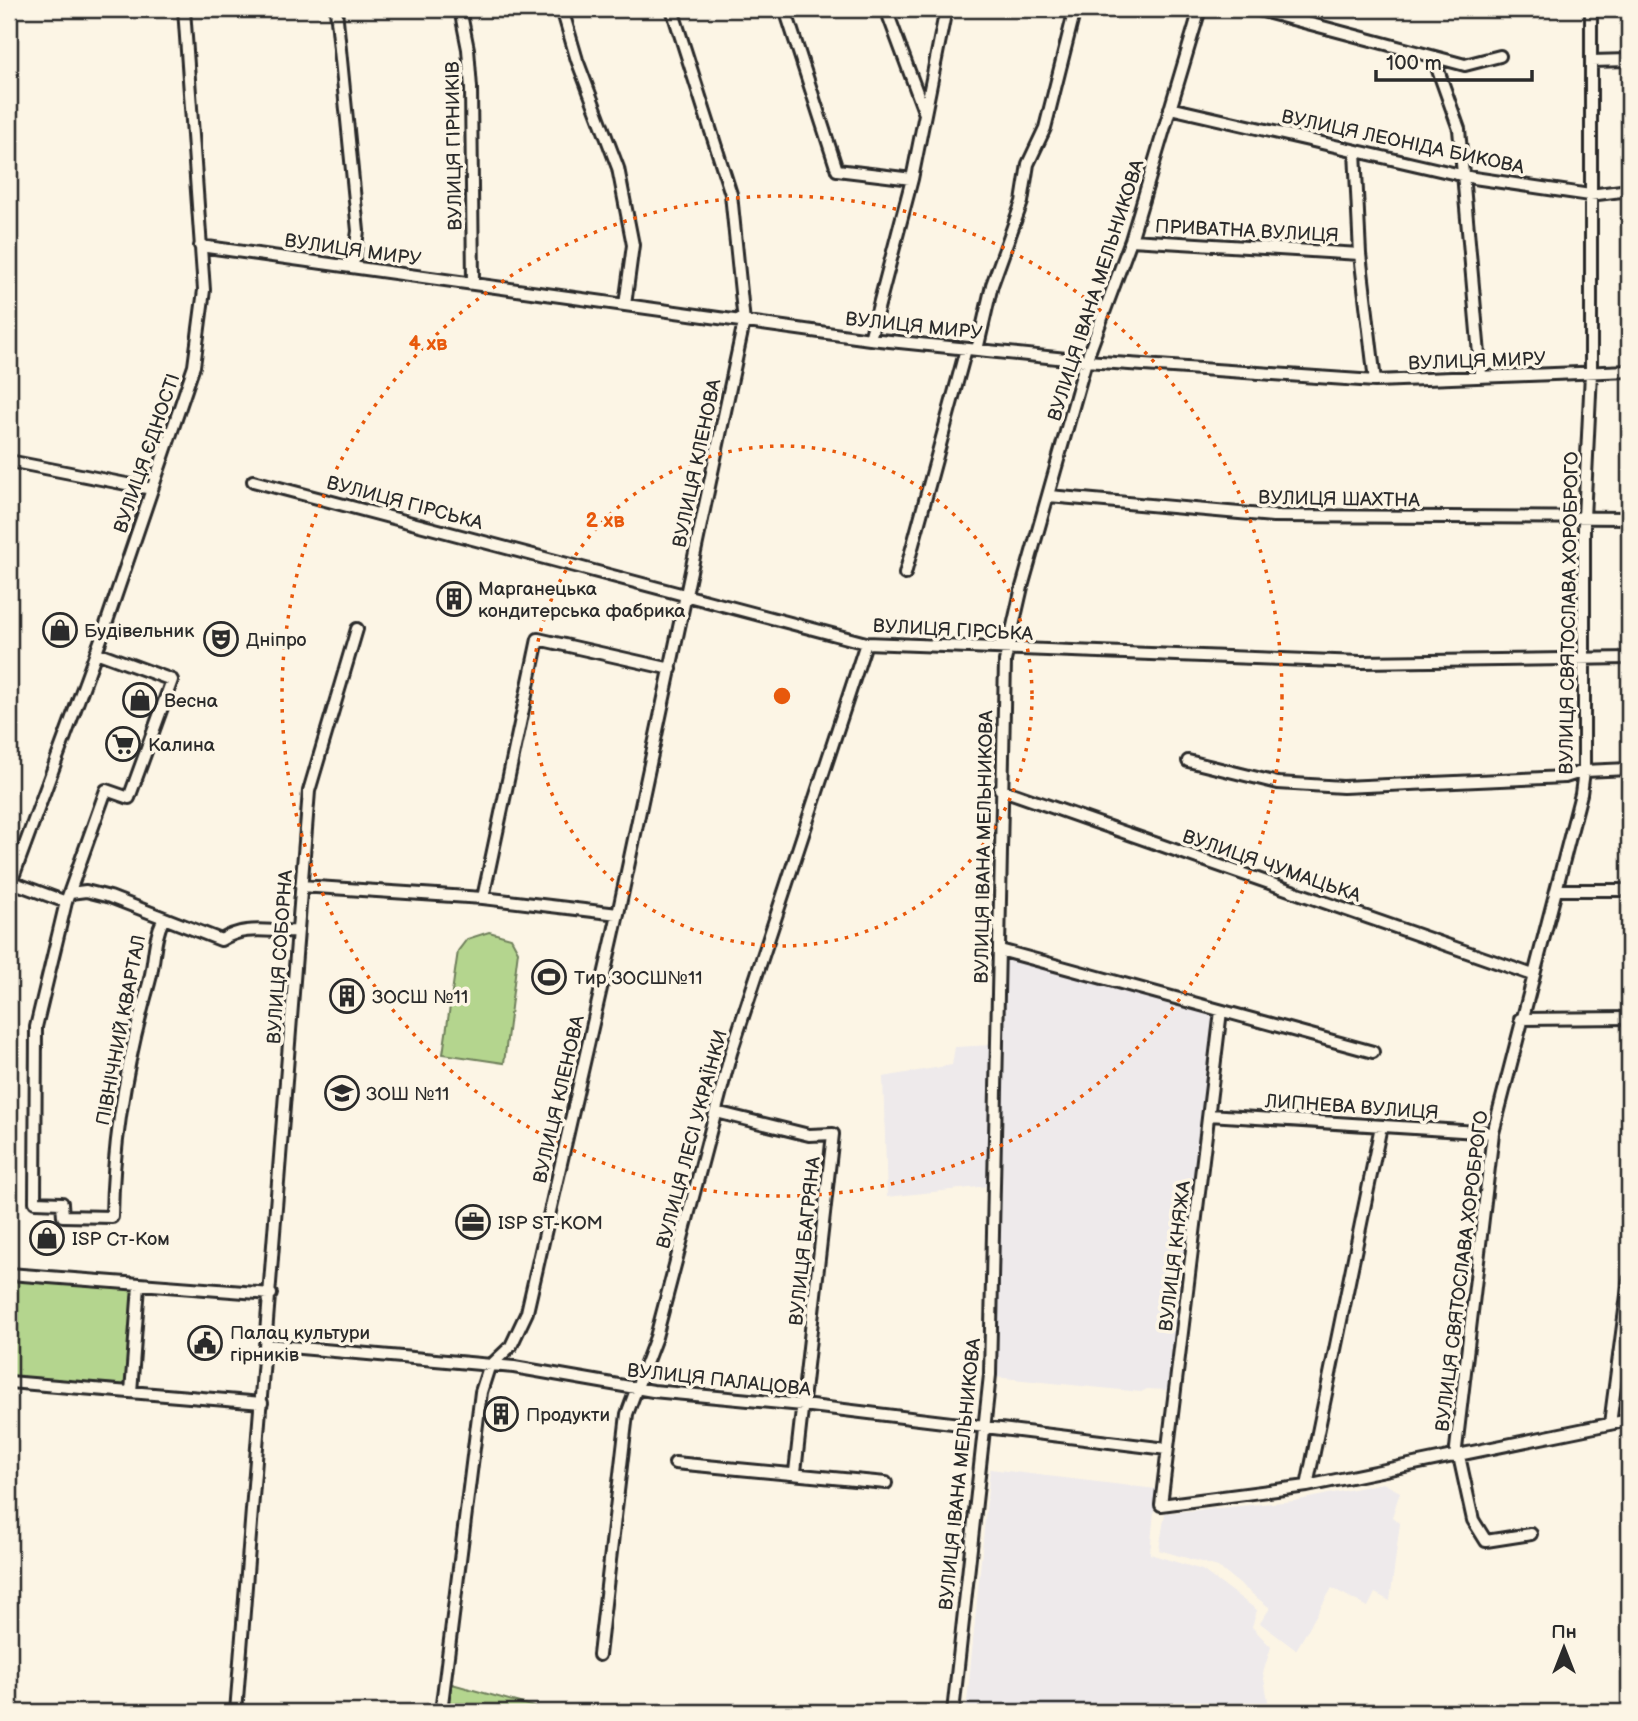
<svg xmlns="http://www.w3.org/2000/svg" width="1638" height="1721" font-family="'Balsamiq Sans',sans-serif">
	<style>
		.built { fill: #eeeaeb }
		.green { fill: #b4d58e; stroke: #70805c; stroke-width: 2 }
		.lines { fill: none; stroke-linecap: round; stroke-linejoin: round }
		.minor-casing { stroke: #2b2b2b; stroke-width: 16 }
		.minor { stroke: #fcf5e5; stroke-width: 10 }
		.ring { fill: none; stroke: #e8590c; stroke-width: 3.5; stroke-dasharray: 3.5 7 }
		.labels { text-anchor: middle; stroke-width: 7; stroke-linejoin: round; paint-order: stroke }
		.street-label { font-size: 19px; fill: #2b2b2b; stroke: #fcf5e5 }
		.poi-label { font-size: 19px; fill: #2b2b2b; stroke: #fcf5e5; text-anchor: start }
		.centre { fill: #e8590c; stroke: #fcf5e5; stroke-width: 3.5 }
		.ring-label { font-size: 21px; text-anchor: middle; font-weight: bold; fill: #e8590c; stroke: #fcf5e5; stroke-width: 7; stroke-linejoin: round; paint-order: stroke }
	</style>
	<rect width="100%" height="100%" fill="#fcf5e5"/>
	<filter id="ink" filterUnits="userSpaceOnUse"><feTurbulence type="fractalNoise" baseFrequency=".0143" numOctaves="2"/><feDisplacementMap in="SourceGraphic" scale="14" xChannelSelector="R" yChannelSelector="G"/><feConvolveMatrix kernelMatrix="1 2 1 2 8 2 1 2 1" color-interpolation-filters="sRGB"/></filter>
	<g filter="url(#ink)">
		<!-- built -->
		<path class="built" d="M1005 956 1216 1015 1169 1390 1147 1389 1141 1392 994 1377Z
			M992 1045 988 1186 887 1197 883 1077 952 1065 955 1047Z
			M990 1469 1156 1489 1150 1554 1202 1570 1257 1610 1252 1627 1271 1647 1263 1673 1270 1712H966Z
			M1383 1483 1400 1492 1392 1517 1400 1523 1390 1601 1375 1593 1368 1607 1332 1588 1296 1650 1260 1623 1270 1608 1218 1567 1159 1550 1165 1513 1294 1501Z"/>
		<!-- green -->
		<path class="green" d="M489 932 511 938 518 951 504 1063 443 1054 458 951 467 939Z
			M9 1279 135 1289 126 1385 9 1376Z
			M445 1682 552 1712H441Z"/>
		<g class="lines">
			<!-- minor casing -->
			<g class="minor-casing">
				<path id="minor" d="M336 9 358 231 353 266
					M460 9 468 49 471 88 473 283
					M562 9 577 60 618 168 633 245 625 305
					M785 9 837 170 912 179
					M886 9 925 114
					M1255 9 1465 65 1500 56
					M1434 59 1459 129 1481 377
					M1591 61 1629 60
					M1170 108 1474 178 1590 195 1629 190
					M1355 151 1360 254 1375 381
					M1131 240 1360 254
					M200 246 870 339 1086 361 1375 381 1629 371
					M870 339 912 179 946 9
					M977 350 992 285 1022 202 1028 164 1045 128 1075 9
					M9 461 152 489
					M253 481 866 643 1361 662 1629 658
					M1049 496 1273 516 1629 518
					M905 574 966 349
					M1188 761 1278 783 1343 787 1565 777 1584 771 1629 769
					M1000 789 1533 975
					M9 881 66 902 106 790 129 798 172 680 96 652
					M301 886 483 898 618 914
					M9 888 101 639 194 366 204 290 184 9
					M1557 890H1629
					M70 893 86 891 110 897 221 940C247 924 269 933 298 931
					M483 898 538 639 671 669
					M66 902 36 1027 35 1202 62 1203 63 1216 112 1217C113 1137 127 1060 149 983 155 962 153 940 163 920
					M1000 950 1373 1052
					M1221 1011 1161 1505 1307 1486 1629 1420
					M1520 1019 1629 1018
					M716 1112 809 1135 833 1134 795 1472
					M1209 1115 1493 1133
					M9 1274 271 1294
					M267 1345 514 1367 653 1391 803 1405 1167 1449
					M9 1382 262 1403
					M131 1392 139 1286
					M1610 1424 1629 1280
					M1459 1456 1473 1520 1486 1541 1531 1534
					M1455 1457 1493 1133 1581 794 1584 771V518L1591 373V9
					M675 1463 886 1483
					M1307 1486 1381 1126
					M599 1655 627 1414 656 1337 731 1053 866 643
					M236 1712 309 791 357 629
					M441 1712 481 1392 489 1367 511 1346 527 1312 618 914 744 322 731 194 672 9
					M953 1712 990 1375 1005 661 1022 587 1086 361 1131 240 1200 9"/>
			</g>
			<!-- minor -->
			<use href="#minor" class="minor"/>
		</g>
	</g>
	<!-- distance rings -->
	<g class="ring">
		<circle cx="782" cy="696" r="250"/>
		<circle cx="782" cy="696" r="500"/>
	</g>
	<!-- icons -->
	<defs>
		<g id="building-ring" transform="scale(1.75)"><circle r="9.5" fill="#fcf5e5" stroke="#2b2b2b" stroke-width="1.5"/><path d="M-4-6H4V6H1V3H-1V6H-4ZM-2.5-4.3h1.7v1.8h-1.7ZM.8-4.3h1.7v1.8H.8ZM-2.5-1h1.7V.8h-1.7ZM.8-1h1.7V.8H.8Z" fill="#2b2b2b"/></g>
		<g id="shop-ring" transform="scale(1.75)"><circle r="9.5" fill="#fcf5e5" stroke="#2b2b2b" stroke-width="1.5"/><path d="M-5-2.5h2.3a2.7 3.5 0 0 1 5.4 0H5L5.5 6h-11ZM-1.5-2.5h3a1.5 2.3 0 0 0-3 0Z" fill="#2b2b2b"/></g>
		<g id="theatre-ring" transform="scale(1.75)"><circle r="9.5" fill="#fcf5e5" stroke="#2b2b2b" stroke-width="1.5"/><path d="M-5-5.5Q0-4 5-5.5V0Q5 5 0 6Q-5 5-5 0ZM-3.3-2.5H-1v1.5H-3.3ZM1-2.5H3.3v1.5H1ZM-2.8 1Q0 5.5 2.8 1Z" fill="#2b2b2b"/></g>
		<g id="supermarket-ring" transform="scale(1.75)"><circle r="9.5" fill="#fcf5e5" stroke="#2b2b2b" stroke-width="1.5"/><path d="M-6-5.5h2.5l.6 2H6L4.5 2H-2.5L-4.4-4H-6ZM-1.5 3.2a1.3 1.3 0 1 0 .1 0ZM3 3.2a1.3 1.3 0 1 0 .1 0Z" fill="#2b2b2b"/></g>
		<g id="stadium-ring" transform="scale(1.75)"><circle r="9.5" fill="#fcf5e5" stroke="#2b2b2b" stroke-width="1.5"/><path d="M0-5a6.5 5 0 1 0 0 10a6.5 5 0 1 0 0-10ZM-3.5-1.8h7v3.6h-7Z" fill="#2b2b2b"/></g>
		<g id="school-ring" transform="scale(1.75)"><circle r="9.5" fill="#fcf5e5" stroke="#2b2b2b" stroke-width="1.5"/><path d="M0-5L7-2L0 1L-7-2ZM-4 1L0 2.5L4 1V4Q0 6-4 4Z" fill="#2b2b2b"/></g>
		<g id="office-ring" transform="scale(1.75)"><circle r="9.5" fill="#fcf5e5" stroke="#2b2b2b" stroke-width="1.5"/><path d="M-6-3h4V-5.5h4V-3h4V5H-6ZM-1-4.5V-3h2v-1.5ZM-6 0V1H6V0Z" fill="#2b2b2b"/></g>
		<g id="civic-ring" transform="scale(1.75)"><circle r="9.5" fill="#fcf5e5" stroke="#2b2b2b" stroke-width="1.5"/><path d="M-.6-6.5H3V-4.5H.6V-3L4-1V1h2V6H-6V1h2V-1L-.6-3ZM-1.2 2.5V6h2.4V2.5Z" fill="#2b2b2b"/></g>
	</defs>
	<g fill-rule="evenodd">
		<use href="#building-ring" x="454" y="599"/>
		<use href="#shop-ring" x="60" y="630"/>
		<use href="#theatre-ring" x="221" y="639"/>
		<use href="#shop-ring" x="140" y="700"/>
		<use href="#supermarket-ring" x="123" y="744"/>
		<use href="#stadium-ring" x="549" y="977"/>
		<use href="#building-ring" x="347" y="996"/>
		<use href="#school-ring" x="342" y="1093"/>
		<use href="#office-ring" x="473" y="1222"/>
		<use href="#shop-ring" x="47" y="1238"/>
		<use href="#civic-ring" x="205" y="1343"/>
		<use href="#building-ring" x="501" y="1414"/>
	</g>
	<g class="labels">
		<!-- street labels -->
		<g class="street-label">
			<text transform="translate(1403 141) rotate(12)" y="7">ВУЛИЦЯ ЛЕОНІДА БИКОВА</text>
			<text transform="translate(453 146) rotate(-91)" y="7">ВУЛИЦЯ ГІРНИКІВ</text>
			<text transform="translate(1247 230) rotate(3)" y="7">ПРИВАТНА ВУЛИЦЯ</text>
			<text transform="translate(353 249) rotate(8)" y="7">ВУЛИЦЯ МИРУ</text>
			<text transform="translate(1095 290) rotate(-72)" y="7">ВУЛИЦЯ ІВАНА МЕЛЬНИКОВА</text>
			<text transform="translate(914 325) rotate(6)" y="7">ВУЛИЦЯ МИРУ</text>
			<text transform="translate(1477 360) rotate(-2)" y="7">ВУЛИЦЯ МИРУ</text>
			<text transform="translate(146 453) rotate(-71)" y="7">ВУЛИЦЯ ЄДНОСТІ</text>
			<text transform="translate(696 463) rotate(-78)" y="7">ВУЛИЦЯ КЛЕНОВА</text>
			<text transform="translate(1339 498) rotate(1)" y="7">ВУЛИЦЯ ШАХТНА</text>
			<text transform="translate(405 502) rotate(15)" y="7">ВУЛИЦЯ ГІРСЬКА</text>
			<text transform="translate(1568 613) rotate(-89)" y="7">ВУЛИЦЯ СВЯТОСЛАВА ХОРОБРОГО</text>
			<text transform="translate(953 629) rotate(3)" y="7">ВУЛИЦЯ ГІРСЬКА</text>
			<text transform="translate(983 847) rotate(-89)" y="7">ВУЛИЦЯ ІВАНА МЕЛЬНИКОВА</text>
			<text transform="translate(1272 865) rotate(19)" y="7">ВУЛИЦЯ ЧУМАЦЬКА</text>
			<text transform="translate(279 957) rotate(-86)" y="7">ВУЛИЦЯ СОБОРНА</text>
			<text transform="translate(120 1030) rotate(-79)" y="7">ПІВНІЧНИЙ КВАРТАЛ</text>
			<text transform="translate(558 1099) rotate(-77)" y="7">ВУЛИЦЯ КЛЕНОВА</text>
			<text transform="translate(1352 1106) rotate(4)" y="7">ЛИПНЕВА ВУЛИЦЯ</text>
			<text transform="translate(691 1139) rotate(-75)" y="7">ВУЛИЦЯ ЛЕСІ УКРАЇНКИ</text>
			<text transform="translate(804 1241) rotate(-84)" y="7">ВУЛИЦЯ БАГРЯНА</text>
			<text transform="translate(1174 1256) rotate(-83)" y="7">ВУЛИЦЯ КНЯЖА</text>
			<text transform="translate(1461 1271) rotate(-83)" y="7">ВУЛИЦЯ СВЯТОСЛАВА ХОРОБРОГО</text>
			<text transform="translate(719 1379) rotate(6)" y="7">ВУЛИЦЯ ПАЛАЦОВА</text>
			<text transform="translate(959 1474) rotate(-84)" y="7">ВУЛИЦЯ ІВАНА МЕЛЬНИКОВА</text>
		</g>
		<!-- poi labels -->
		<g class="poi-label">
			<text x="478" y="595">Марганецька<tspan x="478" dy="22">кондитерська фабрика</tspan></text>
			<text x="84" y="637">Будівельник</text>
			<text x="246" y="646">Дніпро</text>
			<text x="164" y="707">Весна</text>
			<text x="148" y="751">Калина</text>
			<text x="574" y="984">Тир ЗОСШ№11</text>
			<text x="372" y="1003">ЗОСШ №11</text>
			<text x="366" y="1100">ЗОШ №11</text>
			<text x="498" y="1229">ISP ST-KOM</text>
			<text x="72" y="1245">ISP Ст-Ком</text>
			<text x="230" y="1339">Палац культури<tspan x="230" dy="22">гірників</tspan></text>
			<text x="526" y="1421">Продукти</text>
		</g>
	</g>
	<circle cx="782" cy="696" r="10" class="centre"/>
	<g class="ring-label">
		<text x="428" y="350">4 хв</text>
		<text x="605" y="527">2 хв</text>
	</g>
	<!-- margin -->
	<rect width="1638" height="1721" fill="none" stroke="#fcf5e5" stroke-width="35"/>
	<rect x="18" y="18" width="1603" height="1686" fill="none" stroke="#2b2b2b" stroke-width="2.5" filter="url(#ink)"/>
	<!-- north arrow -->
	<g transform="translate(1564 1648)" stroke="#fcf5e5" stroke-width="5" paint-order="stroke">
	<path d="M0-5L12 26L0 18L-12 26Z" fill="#2b2b2b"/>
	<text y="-10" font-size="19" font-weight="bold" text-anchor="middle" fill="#2b2b2b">Пн</text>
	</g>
	<!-- scale -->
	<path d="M1376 70v10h156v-10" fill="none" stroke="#2b2b2b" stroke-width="3.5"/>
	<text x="1386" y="70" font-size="21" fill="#2b2b2b" stroke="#fcf5e5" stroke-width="5" paint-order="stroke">100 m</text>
</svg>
